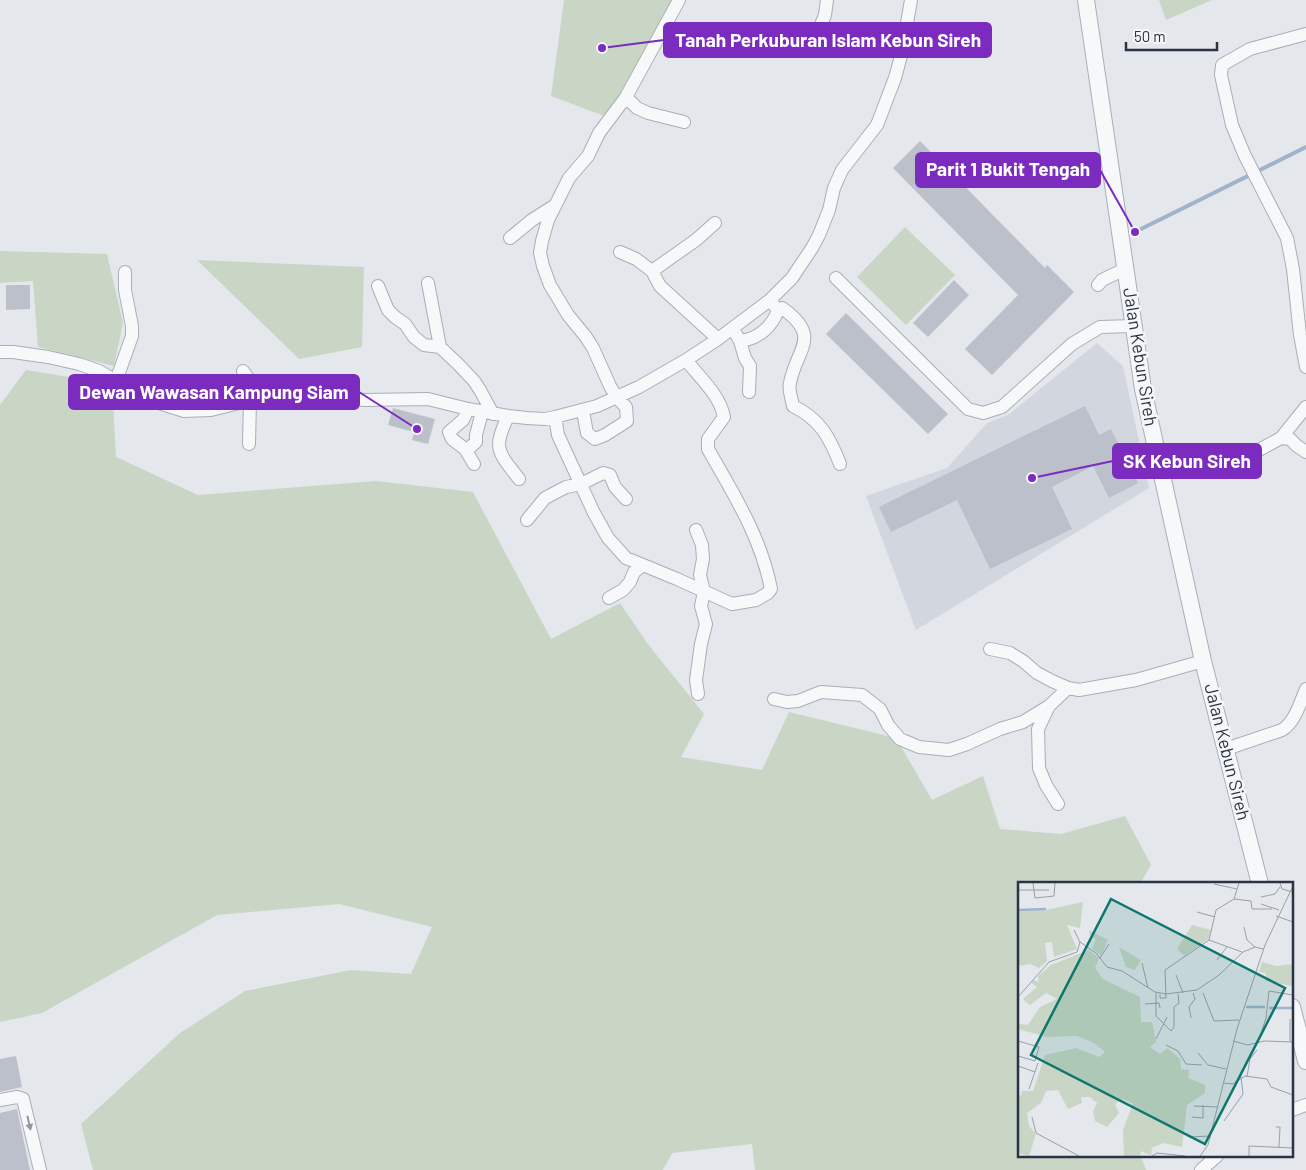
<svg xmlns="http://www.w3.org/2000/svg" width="1306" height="1170" font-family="Barlow,sans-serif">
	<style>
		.built { fill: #d2d6de }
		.green { fill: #c9d6c5 }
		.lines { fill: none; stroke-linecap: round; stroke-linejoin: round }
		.stream { stroke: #9fb4cc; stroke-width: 4 }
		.building { fill: #bbc0ca }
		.minor-casing { stroke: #a9aeb7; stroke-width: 14 }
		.tertiary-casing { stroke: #a9aeb7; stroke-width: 18 }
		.minor { stroke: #f7f8fa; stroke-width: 12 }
		.tertiary { stroke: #f7f8fa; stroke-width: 16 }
		.oneway { fill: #9196a0 }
		.labels { text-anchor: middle; stroke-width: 5; stroke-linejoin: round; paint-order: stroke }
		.street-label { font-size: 18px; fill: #2b3445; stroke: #f4f6f9 }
		.inset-river { fill: none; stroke: #9fb4cc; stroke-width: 2.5 }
		.inset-road { fill: none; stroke: #9a9fa9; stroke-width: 1 }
		.view { fill: #0f766e; fill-opacity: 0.15; stroke: #0f766e; stroke-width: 2.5 }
		.inset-edge { fill: none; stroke: #2b3445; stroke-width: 2.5 }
		.leader { fill: none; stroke: #7b2cbf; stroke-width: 2 }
		.callout-dot { fill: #7b2cbf; stroke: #f4f6f9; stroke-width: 2 }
		.callout { fill: #7b2cbf; stroke: #7b2cbf; stroke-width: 2 }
		.callout-label { font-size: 19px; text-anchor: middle; font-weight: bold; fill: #fff }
	</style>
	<rect width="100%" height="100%" fill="#e4e7ec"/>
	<!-- built -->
	<path class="built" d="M1097 343 1123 366 1149 488 916 630 866 496 947 468 987 423 1008 415Z"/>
	<!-- green -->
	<path class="green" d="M564 0H672L607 117 551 96Z
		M1159 0H1212L1166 20Z
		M905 227 955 275 906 325 857 277Z
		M0 251 107 254 123 323 114 366 38 347 33 281 0 283Z
		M197 260 364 267 362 347 299 359Z
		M26 370 112 384 116 457 198 495 376 481 473 492 551 639 620 603 647 643 704 714 681 757 762 770 789 712 896 738 932 800 983 776 1000 829 1061 834 1125 816 1151 865 1140 884H1020V1156H1141L1146 1170H755L752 1144 672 1153 663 1170H93L81 1124 180 1033 245 991 351 970 411 974 432 927 339 904 217 915 42 1013 0 1022V405Z"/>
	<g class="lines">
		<!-- stream -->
		<path class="stream" d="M1135 232 1306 147"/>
	</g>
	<!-- building -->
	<path class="building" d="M920 141 1045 268 1047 265 1074 292 992 375 965 349 1018 295 893 168Z
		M954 280 969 295 928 337 913 323Z
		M6 285H30V309L6 310Z
		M846 313 948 414 928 434 826 334Z
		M1085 406 1099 435 1111 429 1138 483 1109 498 1093 466 1052 487 1072 529 990 569 957 500 891 532 879 507Z
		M393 408 435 419 428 444 412 440 414 432 388 425Z
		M16 1056 22 1087 0 1092V1059Z
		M17 1109 30 1170H0V1113Z"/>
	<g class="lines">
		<!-- minor casing -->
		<g class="minor-casing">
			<path id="minor" d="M1306 34 1250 49 1222 65 1221 75 1232 125 1245 156 1287 238 1293 269 1300 335 1306 367
				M815 39 825 15 827 0
				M626 97 637 108 648 113 684 122
				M510 238 532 220 554 206
				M620 252 636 259 652 271 660 286 718 339
				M652 271 696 240 715 223
				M836 278 968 409 983 413 1002 407 1072 344 1100 327 1133 326
				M428 283 440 347
				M1098 285 1102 280 1125 269
				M378 286 388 310 395 317 405 324 414 337 424 345 440 347 459 365 474 381 480 390 493 414
				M778 310 782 308C823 337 796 349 790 383 788 390 792 399 793 406 820 419 830 438 840 464
				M733 329 740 341 745 358 750 366 749 392
				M740 341C758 339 772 327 778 310L773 304
				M0 352H13L48 357 79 364 99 371 116 381 137 396 184 411 211 410 227 406 250 400 270 392 286 390H299L342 398 365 400 428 399 468 409 508 416 527 418 545 419 555 417 597 406 639 387 686 360 718 339 770 300 792 278 812 248 819 235 829 210 834 188 842 170 877 125 895 78 902 52 911 0
				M243 371 255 388 263 395
				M116 381 132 336V326L125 290V272
				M468 409 463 420 449 432 452 439 465 449 474 464
				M583 411 587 433 595 439 605 435 627 421 626 407 617 398 610 386 593 348 586 337 568 315 550 285 543 266 540 253 542 241 548 220 569 178 588 156 599 133 626 97 679 0
				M508 416C504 425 499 435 499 444 499 457 512 469 519 479
				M555 417 558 435 594 513 608 538 626 558 677 579 732 604 756 600 768 593 771 589C761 537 734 495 708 449V439L724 417C720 395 700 378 686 360
				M1281 438 1290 439 1297 446 1306 452
				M249 444 250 400
				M465 449H468L476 442V435L482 412
				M1161 473 1184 470 1193 472 1231 461 1257 451 1281 438 1306 407
				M527 520 545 498 566 487 581 484 603 473 610 475 615 487 626 499
				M696 530 702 545 703 559 700 575 704 592 701 606 706 624 701 644 696 680 698 694
				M609 598 623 590 630 582 634 572 643 565
				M990 649 1010 653 1023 661 1037 673 1052 681 1068 688 1079 690 1136 680 1203 661
				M774 699 787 702 798 701 821 692 862 695 880 709 888 725 900 739 919 747 949 750 967 744 1000 729 1023 722 1049 706
				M1226 749 1282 730C1295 722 1300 703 1306 689
				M1058 804 1046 785 1039 768 1038 729 1049 706 1068 688
				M0 1100 17 1097 23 1099 40 1170
				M1292 1110 1306 1105
				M1201 1170 1217 1156"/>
		</g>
		<!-- tertiary casing -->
		<g class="tertiary-casing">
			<path id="tertiary" d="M1086 0 1143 389 1203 661 1260 884
				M1292 1007 1306 1061"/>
		</g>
		<!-- minor -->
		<use href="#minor" class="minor"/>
		<!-- tertiary -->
		<use href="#tertiary" class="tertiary"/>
	</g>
	<!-- one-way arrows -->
	<defs><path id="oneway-solid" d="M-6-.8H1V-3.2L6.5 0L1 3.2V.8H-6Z" transform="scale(1.25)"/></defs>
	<use class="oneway" href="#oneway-solid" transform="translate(29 1123) rotate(77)"/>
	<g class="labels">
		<!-- street labels -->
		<g class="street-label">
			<text transform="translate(1140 357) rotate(81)" y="6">Jalan Kebun Sireh</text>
			<text transform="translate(1227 752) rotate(76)" y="6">Jalan Kebun Sireh</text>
		</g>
	</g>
	<!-- overview -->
	<g transform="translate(1018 882)">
		<rect width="275" height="275" fill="#e4e7ec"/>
		<path d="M65 20 62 46 49 43 59 67 36 75 34 60 27 61 29 79 21 86 12 82 0 84V29L28 28ZM174 43 193 48 190 57 166 74 159 67ZM71 48 90 58 83 74 74 66 78 57 72 54ZM101 65 123 78 117 88 108 85ZM71 68 81 76 77 86 85 97 122 115 123 140H134L138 160 132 165 142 172 149 166 162 177 163 187 171 188 170 196 187 203V211L169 223 164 265 145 261 134 266 133 273 123 269 122 274H106L105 248 115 221 104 217 97 222 101 231 89 245 77 239 75 230 79 221 72 215H63L64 221 50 227 40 208 28 209 23 221 9 231 11 244 18 252 11 274 0 271V213L3 214 4 209H15L27 173 58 166 81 175 87 170 76 161 59 154 29 155 0 147V142L10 143 22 125 39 117 28 111 12 123 5 117 19 105 14 101 15 98 21 100 20 94 33 83ZM244 80 258 84 275 82V104L247 99 248 91 241 90Z" fill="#c9d6c5"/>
		<path class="inset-river" d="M0 28 28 27M228 125H247M251 126H275"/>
		<path class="inset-road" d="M15 1 17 16 36 14 37 1M262 1 264 7 275 10M196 2 219 7M0 8H31M243 15 257 12 262 5M216 17 233 19 234 27H254M243 22 261 28M179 30 197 35M258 34 275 40M226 45 229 58 237 65M191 58 224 70M62 60 78 71 89 85 104 89 137 110 148 112 179 108 201 93 225 70 237 65 245 67M82 76 91 62M199 78 209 65M124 81 130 106M158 93 165 111M138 111V134L153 149 156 145V125L161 121 160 112M185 111 196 139 221 138M142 112V116H148L147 88 191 58 198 28 216 17 221 1M0 115 31 80 59 70 62 60 56 48M127 122 141 121 142 126M173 136 171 125 177 117 175 111M138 157 149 135M0 159 21 165 17 179 0 174M215 159 230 163 246 159 275 160M240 160 248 136 251 109 275 113M272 160V137M148 163 160 169 168 182 184 183M180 171 190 183 208 187M0 184 17 190M229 195 232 177 239 168M205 201 215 202 227 194 249 197 253 205 275 213M11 207 20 181M176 224 200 225M14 235 18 251 61 274M174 235 185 236V223M206 239 225 212 223 195M258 245H262L261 265M171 255 193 254M134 274 139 271 167 274M182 274 190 263 219 147 247 63 275 4M231 274V264L275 266"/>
		<path class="view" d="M93 17 267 106 187 262 13 173Z"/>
		<rect width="275" height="275" class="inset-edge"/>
	</g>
	<!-- callouts -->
	<path class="leader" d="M602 48L664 40M1135 232L1100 170M417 429L359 392M1032 478L1113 461"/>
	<g class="callout-dot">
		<circle cx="602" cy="48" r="5"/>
		<circle cx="1135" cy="232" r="5"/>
		<circle cx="417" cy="429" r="5"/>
		<circle cx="1032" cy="478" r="5"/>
	</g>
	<g class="callout">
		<rect x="664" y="23" width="327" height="34" rx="5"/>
		<rect x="916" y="153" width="184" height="34" rx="5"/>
		<rect x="69" y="375" width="290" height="34" rx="5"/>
		<rect x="1113" y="444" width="148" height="34" rx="5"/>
	</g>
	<g class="callout-label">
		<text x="828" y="47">Tanah Perkuburan Islam Kebun Sireh</text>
		<text x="1008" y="176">Parit 1 Bukit Tengah</text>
		<text x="214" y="399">Dewan Wawasan Kampung Siam</text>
		<text x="1187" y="468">SK Kebun Sireh</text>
	</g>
	<!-- scale -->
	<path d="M1126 42v8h91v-8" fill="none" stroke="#2b3445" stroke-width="2.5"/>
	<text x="1134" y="42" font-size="15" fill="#2b3445" stroke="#f4f6f9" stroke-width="4" paint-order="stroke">50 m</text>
</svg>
